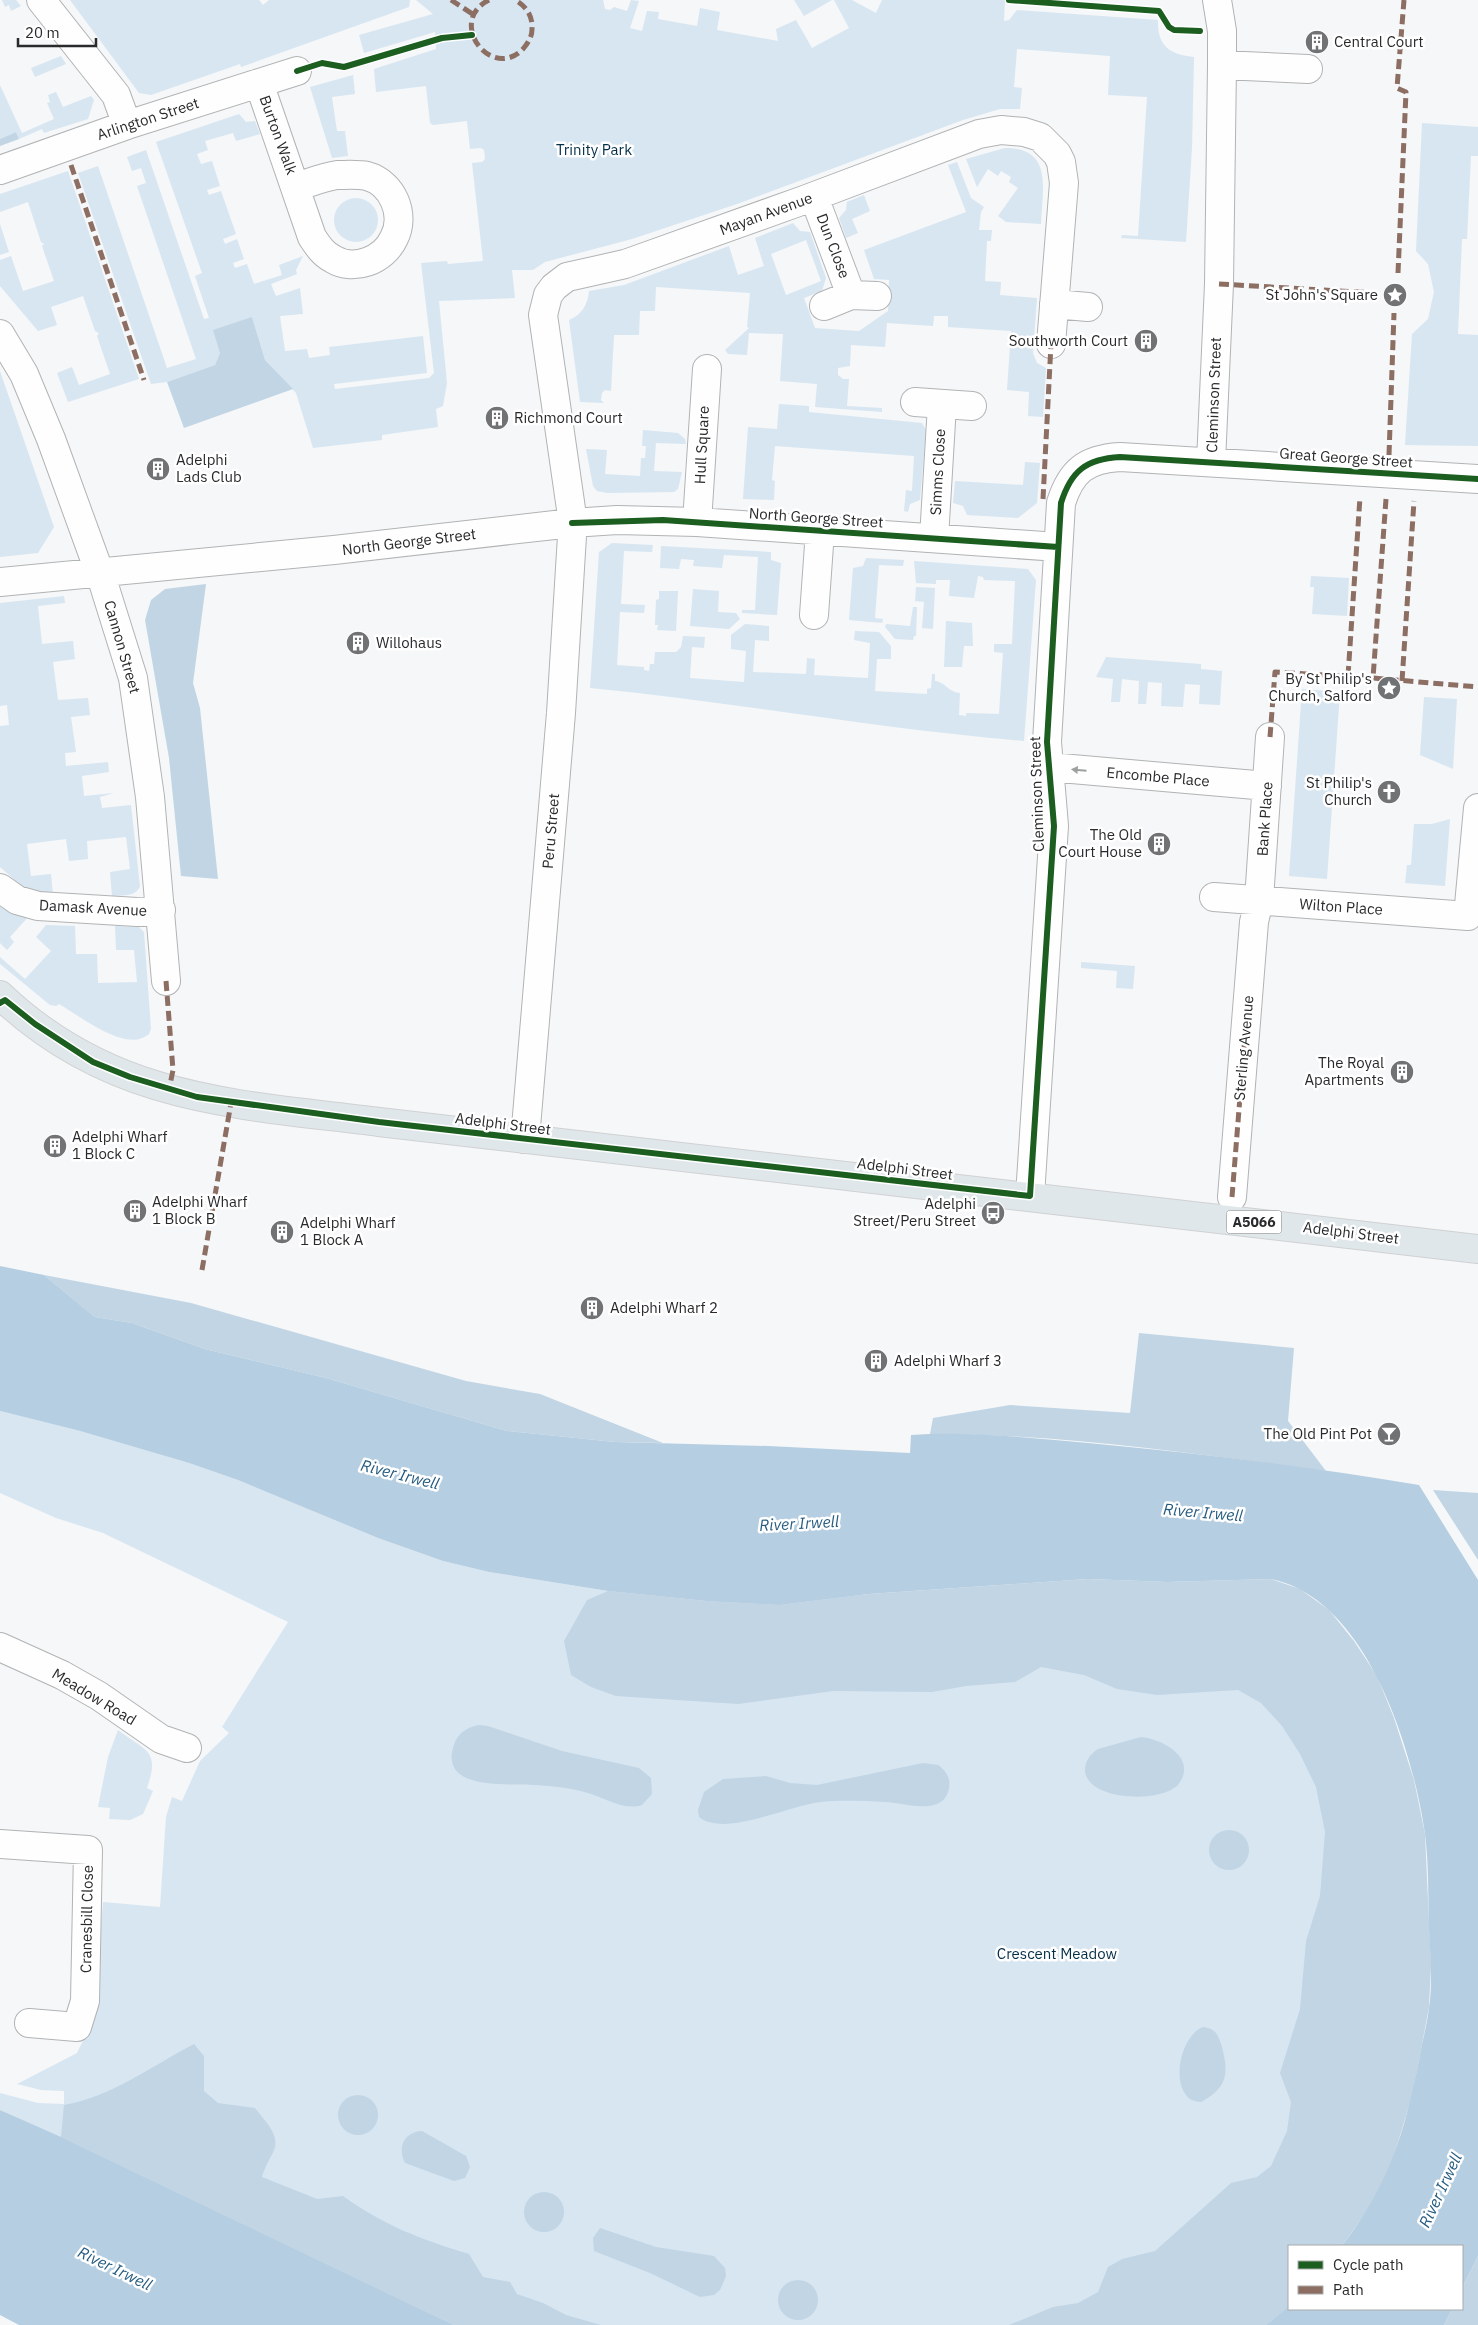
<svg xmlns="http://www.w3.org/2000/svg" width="1478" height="2325" font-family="'IBM Plex Sans',sans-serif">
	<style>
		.green { fill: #d8e6f1; fill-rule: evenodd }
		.forest { fill: #c1d5e4 }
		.water { fill: #b6cee1 }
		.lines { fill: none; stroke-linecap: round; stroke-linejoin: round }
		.minor-casing { stroke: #b1b3b4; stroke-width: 30 }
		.major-casing { stroke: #d0d1d2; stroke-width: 30 }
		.minor { stroke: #fefefe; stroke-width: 28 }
		.major { stroke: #dfe7eb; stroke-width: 28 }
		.quiet { stroke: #8d6e63; stroke-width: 5; stroke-dasharray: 10 5; stroke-linecap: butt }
		.cycleway-casing { stroke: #fff; stroke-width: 9 }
		.cycleway { stroke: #1b5e20; stroke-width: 6 }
		.oneway { fill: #9e9f9f }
		.labels { text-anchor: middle; stroke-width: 5; stroke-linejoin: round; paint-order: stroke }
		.shield { fill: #fff; stroke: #696a6b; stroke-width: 1 }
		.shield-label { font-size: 14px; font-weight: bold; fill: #292a2b }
		.poi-label { font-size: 15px; fill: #292a2b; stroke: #fff; text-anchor: start }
		.street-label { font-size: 15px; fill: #292a2b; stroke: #fff }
		.park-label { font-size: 15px; fill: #032f49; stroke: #fff }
		.water-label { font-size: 16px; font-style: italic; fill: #265c80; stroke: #fff }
	</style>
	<rect width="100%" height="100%" fill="#f5f7f9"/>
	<!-- green -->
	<path class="green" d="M2 0H16L21 6 11 11 9 5 5 7Z
		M70 0H259L263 5 269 0H410L409 7 241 67 240 64 151 95 139 93Z
		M416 0H603L605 9 610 10 614 7 627 11 631 0 639 1 630 28 642 31 647 11 659 12 658 19 697 26 700 8 720 12 717 30 778 41 776 29 796 20 812 48 849 28 834 0H852L876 13 882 0H1005L1004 21 1009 20 1017 10 1158 20C1157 45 1169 55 1194 57L1192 148 1186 242 1121 238 1122 235 1138 236 1147 97 1108 95 1110 56 1017 49 1014 87 1022 88 1020 109H1000L963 120 737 204 632 239 545 262 533 270H512L515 298 439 301 447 383 443 406 436 409 438 427 382 435V440L313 448 296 393 265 360 252 317 220 353 215 365 167 382 151 384 78 173 98 166 167 368 196 359 137 186 146 183 141 168 132 171 127 157 146 150 204 319 209 318 195 276 202 273 156 142 239 114 246 122 255 121 260 134 236 141 233 133 205 141 208 150 197 154 201 164 212 161 220 186 207 190 209 195 221 191 236 234 223 239 225 244 237 239 244 259 233 263 235 268 247 264 254 284 282 275 279 265 303 256 296 270 297 274 271 284 276 296 300 288 303 314 280 316 285 351 307 349 309 358 330 355 329 347 423 336 427 373 334 384 335 389 429 378 434 373 421 263 447 261 448 264 483 261 472 163 482 162 485 159 484 150 481 148 470 149 467 121 433 125 430 123 426 86 376 92 374 69 436 49 435 32 364 53 359 35 433 14Z
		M794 0H832L804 16Z
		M61 56 66 64 35 77 31 68Z
		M353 75 355 94 332 97 337 131H345L348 156 332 158 310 87Z
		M0 85 22 133 54 119 47 103 50 102 48 95 56 92 63 107 91 96 94 100 88 119 44 133 42 129 19 139 16 132 0 139Z
		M1422 123 1478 127V156H1471L1467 239H1462L1458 334 1478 335V446L1405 445 1412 334 1428 319 1434 292 1428 264 1416 251Z
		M1005 148C1054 148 1042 190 1041 224L1006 222 998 216 1018 188 1009 182 1011 177 1001 171 998 176 988 169 977 187 966 159Z
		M957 162 971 198 984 207 981 212 979 230H992L991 241H987L985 281 1001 282 1000 295 1037 298 1033 353 1037 363 1046 368 1043 417 1028 416 1029 392 1007 390 1011 331 948 327V316H934L933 326 887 323 885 347 851 345 850 366 838 368V375L843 379H849L847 406 882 408V412L815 407 817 384 780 381 783 334 749 333 747 355 728 354 725 350 749 328 747 327 750 293 656 287 655 311H640L639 335H614L611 391 605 390 602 393 601 400 604 403 580 402 569 320C582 315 588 304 589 291L624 285 729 246 738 275 764 266 755 238 793 223 800 231 810 232 826 278 822 291 804 298 815 328 859 331 888 311 889 280 874 279 864 250 966 212 948 165ZM806 240 821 281 786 295 771 254Z
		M68 171 139 379 68 402 57 373 72 367 79 385 110 374 97 336 99 333 95 331 83 296 51 307 57 325 38 331 0 286V260L11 256 23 291 54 281 42 246 44 244 41 242 28 202 0 212V194Z
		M864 195 870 211 852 219 858 233 846 238 839 218 846 210 847 202Z
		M334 220a22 22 0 1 1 44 0a22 22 0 1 1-44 0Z
		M0 224 9 252 0 255Z
		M0 371 54 527 38 553 0 557Z
		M779 404 809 406V412L922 423 926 430 920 500 910 504 908 512 904 511 906 490 912 491 914 456 775 446 772 480 775 481 774 500 743 499 748 427 777 429Z
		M643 430 678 433 685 439 686 444 656 443 654 471 682 472 678 489 674 492 607 493 597 491 593 486 586 449 607 450 605 474 640 476 641 458H645L646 446H642Z
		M1025 462 1040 463 1037 503 1018 518 967 515 963 506 953 503 955 481 1023 485Z
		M612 543 653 545 652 552 624 551 621 604 645 605 644 613 620 612 617 665 644 667V670L649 671 650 664H654L655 652H676L681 647 683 636 705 637 704 648 692 647 690 678 744 682 746 651 731 649V635L745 624 769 626V641L755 640 753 672 806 674 807 658 815 659 814 675 868 678 870 643 854 640 855 631 879 632 891 646V659H877L875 691 927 694V689L931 688 932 674H935V681C946 682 947 692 960 693L959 715 966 716V713L999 714 1003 653 994 652V644H1012L1015 581 984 580 983 577 978 576 974 598 949 596 950 580H936V584L916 583 914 561 1028 569 1036 580 1024 741C879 729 735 702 590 688L599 552Z
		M661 546 771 552V560L781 563 777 615 742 613V610H755L758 557 724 555 722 568 693 566 694 560 681 559 679 569 660 568Z
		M866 558 904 560 903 566 879 565 875 618 883 619 882 623 849 620 853 568 863 566Z
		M1311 576 1349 578 1347 616 1312 614 1314 587H1310Z
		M916 587 935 588 933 629 922 628 924 602 915 601Z
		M693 589 719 591 718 612 736 613 740 619 729 629 690 626Z
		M659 591H678L676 631 657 630 658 625H655L656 600 659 599Z
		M64 596 65 603 38 606 42 644 73 641 75 659 53 662 58 700 88 698 90 715 71 717 76 752 65 753 66 766 108 762 109 772 82 776 84 796 114 793 100 797 102 808 131 805 140 886C136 897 123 895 112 896L110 872 130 869 126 837 87 841 88 859 69 861 66 839 27 844 31 876 51 874 53 895 25 889 0 867V726L9 725 7 705 0 706V603Z
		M913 607H917L916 636H914L913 640 895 639 885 627 886 624 910 626Z
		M946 621 972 623 973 646H964L962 667H944Z
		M1106 657 1201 664V669L1222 671 1220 705 1199 704 1200 685 1185 684 1183 707 1161 706 1162 683 1148 682 1146 704H1138L1139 681 1122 679 1120 702H1111L1113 679 1096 677Z
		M1302 689 1340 692 1327 879 1289 876Z
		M1424 697 1457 699 1453 769 1420 755Z
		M1450 819 1445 886 1405 883 1407 865H1411L1414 824H1432Z
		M0 904 30 915 10 937 14 942 7 950 0 943Z
		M46 925 75 926 76 954H97L98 983 137 982 134 950H116L115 926 139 927 144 932 151 1029 149 1034C127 1054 80 1016 59 1004L56 1006 50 1005 0 964V957L25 979 51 951 36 937Z
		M1081 962 1135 966 1133 989 1116 988 1117 971 1081 968Z
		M0 1411 80 1431 189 1463 238 1480 378 1538 443 1561 489 1572 608 1591 706 1601 1233 1581 1429 2007 1412 2096 1342 2246H1289V2306L1266 2325H454L0 2110V2093L38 2103 64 2104V2091L41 2090 17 2084 77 2053 93 2020 103 1902 160 1907 166 1817 172 1797 182 1801 200 1761 229 1733 222 1727 288 1622 103 1533 56 1518 0 1493Z
		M118 1730C147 1752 160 1750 147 1788L153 1791 143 1814 130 1820 109 1819 110 1808 98 1807 108 1757Z"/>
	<!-- forest -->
	<path class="forest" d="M16 132 19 139 0 146V139Z
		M252 317 265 360 293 389 184 428 167 382 215 365 220 353 213 330Z
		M206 584 193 683 200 708 218 879 181 876 169 758 145 620 151 600 165 589Z
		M44 1275 191 1303 466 1381 540 1394 663 1443 615 1442 507 1431 326 1378 205 1349 132 1323 95 1317Z
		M1139 1333 1294 1348 1288 1421 1326 1471C1195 1454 1062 1434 930 1434L933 1418 1010 1405 1130 1413Z
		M1433 1490 1478 1493V1560Z
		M1088 1579 1168 1582 1271 1579 1300 1589 1329 1610 1354 1641 1377 1676 1394 1718 1414 1780 1425 1834 1431 1966 1429 2007 1412 2096 1392 2162 1375 2199 1342 2246H1289V2306L1266 2325H1009L1053 2307 1078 2303 1098 2292 1108 2267 1122 2259 1155 2251 1231 2183 1257 2177 1271 2166 1287 2131 1291 2102 1280 2073 1300 2009 1306 1941 1320 1896 1325 1832 1316 1787 1300 1754 1282 1726 1261 1703 1238 1690 1157 1695 1117 1689 1084 1675 1041 1667 1015 1682 966 1686 932 1692 833 1691 738 1704 616 1696 591 1687 571 1675 564 1641 587 1600 608 1591 706 1601 779 1605 869 1594Z
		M479 1725 488 1726 562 1751 639 1768 651 1778 652 1794 642 1805C624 1811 605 1798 588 1793 571 1788 553 1786 535 1785 509 1783 435 1792 455 1742 460 1731 469 1727 479 1725Z
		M1141 1737C1162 1739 1196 1757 1180 1782 1167 1804 1088 1802 1085 1771 1085 1761 1090 1754 1098 1749Z
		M923 1763 938 1765C946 1771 951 1778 949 1788 944 1817 905 1803 886 1802 865 1801 841 1800 821 1802 789 1805 725 1838 699 1817L698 1810 704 1792 723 1779 766 1776 790 1783 817 1785Z
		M1209 1850a20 20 0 1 1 40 0a20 20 0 1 1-40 0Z
		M1203 2027C1217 2029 1218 2035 1222 2047 1229 2074 1227 2088 1201 2102 1198 2102 1193 2101 1190 2099 1170 2084 1181 2035 1203 2027Z
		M194 2044 204 2056V2091L218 2103 255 2108C263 2119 278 2132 275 2147 273 2155 265 2165 262 2177L317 2199 343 2196C385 2226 420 2239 469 2254L483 2277 510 2282 517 2294 543 2303 566 2315 601 2325H454L61 2137 64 2105C111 2097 152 2066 194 2044Z
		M338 2115a20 20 0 1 1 40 0a20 20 0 1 1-40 0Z
		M422 2131 466 2156 470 2167 465 2178 454 2181 405 2163C397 2147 404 2132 422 2131Z
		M524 2212a20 20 0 1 1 40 0a20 20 0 1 1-40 0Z
		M600 2228 656 2247 714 2256 725 2268 726 2276 720 2290 714 2295 700 2297 650 2273 594 2251 593 2238Z
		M1478 2256V2325H1444L1452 2309H1462V2288Z
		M778 2300a20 20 0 1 1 40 0a20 20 0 1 1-40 0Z"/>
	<!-- water -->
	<path class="water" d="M0 1266 44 1275 95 1317 132 1323 205 1349 326 1378 507 1431 615 1442 768 1446 910 1453 911 1435C970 1431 1029 1438 1088 1443 1199 1453 1310 1467 1419 1485L1478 1580V2256L1462 2288V2246H1342C1389 2184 1404 2135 1419 2060 1422 2042 1427 2025 1429 2008 1433 1982 1430 1954 1429 1928 1428 1897 1429 1865 1425 1834 1413 1750 1367 1598 1271 1579L1168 1582 1088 1579 869 1594 779 1605 706 1601 608 1591 489 1572 443 1561 378 1538 238 1480 189 1463 80 1431 0 1411Z
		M0 2110 61 2137 454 2325H19L0 2315Z
		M1289 2306V2309H1452L1444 2325H1266Z"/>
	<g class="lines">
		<!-- minor casing -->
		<g class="minor-casing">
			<path id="minor" d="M41 0 116 95 127 125
				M1222 65 1308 69
				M259 83 312 237C318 246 323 254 333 259 354 272 384 260 394 238 406 215 393 183 367 176 358 174 346 175 337 175 323 177 309 183 296 187
				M0 170 127 125 297 71
				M814 197 851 295 877 296
				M1054 304 1088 307
				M824 306 851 295
				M0 334 24 374 51 439 103 582 133 678 150 797 166 981
				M915 402 972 406
				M1211 462 1219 284 1222 65V31L1217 0
				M697 522 707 369
				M934 538 942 405
				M0 582 334 550 572 523 617 520 697 522 1058 547
				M814 615 820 531
				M1049 767 1267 786
				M0 888 17 900 38 906 137 912 161 910
				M1214 897 1468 916 1478 808
				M525 1139 561 713 572 536 571 509 543 315 548 295 554 287 567 277 625 264 804 200 979 134 1001 130 1024 132 1040 137 1057 154 1061 162 1064 183 1051 344
				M1030 1196 1054 826 1047 742 1061 503C1071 471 1086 459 1120 457L1478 479
				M1232 1197 1254 922 1259 900 1270 737
				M0 1647 62 1675 99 1696 161 1739 187 1748
				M0 1844 88 1850 85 2001 77 2027 29 2023"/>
		</g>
		<!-- major casing -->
		<g class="major-casing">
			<path id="major" d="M0 995C111 1101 236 1104 379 1122L1478 1249"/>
		</g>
		<!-- minor -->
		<use href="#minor" class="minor"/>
		<!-- major -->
		<use href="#major" class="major"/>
		<!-- quiet -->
		<path class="quiet" d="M451 0 474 15
			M489 0C446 21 491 82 523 49 528 43 532 37 532 29 533 16 526 6 515 0
			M71 165 144 380
			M1398 273 1406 92 1397 88 1404 0
			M1219 284 1375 293
			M1389 455 1394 313
			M1043 499 1051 344
			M1386 499 1373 678 1478 687
			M1348 676 1360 497
			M1402 681 1414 501
			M1270 737 1275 672 1373 678
			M166 981 173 1070 169 1090
			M1232 1197 1246 1022
			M202 1270 231 1103"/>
		<!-- cycleway casing -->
		<g class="cycleway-casing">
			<path id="cycleway" d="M1009 0 1159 11 1169 27 1174 30 1200 31
				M297 71 322 63 344 67 442 38 472 35
				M572 523 663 520 1058 547
				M0 1003 5 1000 35 1024 93 1062 130 1077 197 1097 379 1122 1030 1196 1054 826 1047 742 1061 503C1071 471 1086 459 1120 457L1478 479"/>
		</g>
		<!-- cycleway -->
		<use href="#cycleway" class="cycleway"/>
	</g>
	<!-- one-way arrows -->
	<defs><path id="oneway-solid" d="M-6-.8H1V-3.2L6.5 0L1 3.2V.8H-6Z" transform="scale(1.25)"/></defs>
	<use class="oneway" href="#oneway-solid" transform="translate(1079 770) rotate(-175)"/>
	<!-- icons -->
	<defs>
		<g id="building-disc" transform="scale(1.25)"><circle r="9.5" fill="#707273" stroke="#fff"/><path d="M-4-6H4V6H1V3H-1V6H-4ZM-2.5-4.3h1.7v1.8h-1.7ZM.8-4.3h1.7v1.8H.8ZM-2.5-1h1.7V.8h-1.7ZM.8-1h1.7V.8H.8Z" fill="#fff"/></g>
		<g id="sight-disc" transform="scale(1.25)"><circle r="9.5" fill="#707273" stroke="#fff"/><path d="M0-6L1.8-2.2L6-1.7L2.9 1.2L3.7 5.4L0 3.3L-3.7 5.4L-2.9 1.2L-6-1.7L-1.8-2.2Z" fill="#fff"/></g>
		<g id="church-disc" transform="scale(1.25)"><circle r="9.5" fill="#707273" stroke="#fff"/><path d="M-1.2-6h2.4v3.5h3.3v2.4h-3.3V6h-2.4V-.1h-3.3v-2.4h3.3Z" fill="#fff"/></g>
		<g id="bus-disc" transform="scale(1.25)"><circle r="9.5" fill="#707273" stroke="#fff"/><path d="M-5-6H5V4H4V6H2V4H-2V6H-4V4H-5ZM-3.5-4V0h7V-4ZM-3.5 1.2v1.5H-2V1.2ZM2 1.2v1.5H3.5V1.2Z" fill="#fff"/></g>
		<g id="bar-disc" transform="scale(1.25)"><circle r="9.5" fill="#707273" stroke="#fff"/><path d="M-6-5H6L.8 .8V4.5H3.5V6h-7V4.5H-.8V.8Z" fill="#fff"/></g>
	</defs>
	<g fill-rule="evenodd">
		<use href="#building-disc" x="1317" y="42"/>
		<use href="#sight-disc" x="1395" y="295"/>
		<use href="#building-disc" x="1146" y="341"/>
		<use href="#building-disc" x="497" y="418"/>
		<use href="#building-disc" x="158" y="469"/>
		<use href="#building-disc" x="358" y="643"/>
		<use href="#sight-disc" x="1389" y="688"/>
		<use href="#church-disc" x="1389" y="792"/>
		<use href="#building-disc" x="1159" y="844"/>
		<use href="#building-disc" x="1402" y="1072"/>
		<use href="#building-disc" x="55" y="1146"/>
		<use href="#building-disc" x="135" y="1211"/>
		<use href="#bus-disc" x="993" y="1213"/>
		<use href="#building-disc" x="282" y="1232"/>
		<use href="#building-disc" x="592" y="1308"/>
		<use href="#building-disc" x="876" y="1361"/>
		<use href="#bar-disc" x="1389" y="1434"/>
	</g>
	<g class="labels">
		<!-- shield labels -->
		<rect class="shield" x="1226.5" y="1210.5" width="55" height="23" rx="4"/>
		<g class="shield-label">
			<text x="1254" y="1227">A5066</text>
		</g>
		<!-- poi labels -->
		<g class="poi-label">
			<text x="1334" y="47">Central Court</text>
			<text x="1378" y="300" text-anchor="end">St John's Square</text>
			<text x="1128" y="346" text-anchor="end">Southworth Court</text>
			<text x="514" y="423">Richmond Court</text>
			<text x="176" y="465">Adelphi<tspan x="176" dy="17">Lads Club</tspan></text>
			<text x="376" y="648">Willohaus</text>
			<text x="1372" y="684" text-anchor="end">By St Philip's<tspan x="1372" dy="17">Church, Salford</tspan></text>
			<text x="1372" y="788" text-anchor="end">St Philip's<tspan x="1372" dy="17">Church</tspan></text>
			<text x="1142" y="840" text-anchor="end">The Old<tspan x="1142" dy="17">Court House</tspan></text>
			<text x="1384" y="1068" text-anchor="end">The Royal<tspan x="1384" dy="17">Apartments</tspan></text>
			<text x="72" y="1142">Adelphi Wharf<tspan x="72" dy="17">1 Block C</tspan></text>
			<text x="152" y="1207">Adelphi Wharf<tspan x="152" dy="17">1 Block B</tspan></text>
			<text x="976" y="1209" text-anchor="end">Adelphi<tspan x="976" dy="17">Street/Peru Street</tspan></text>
			<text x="300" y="1228">Adelphi Wharf<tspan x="300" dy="17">1 Block A</tspan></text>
			<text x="610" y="1313">Adelphi Wharf 2</text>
			<text x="894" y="1366">Adelphi Wharf 3</text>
			<text x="1372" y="1439" text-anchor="end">The Old Pint Pot</text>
		</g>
		<!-- street labels -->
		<g class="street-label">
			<text transform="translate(148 119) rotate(-18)" y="5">Arlington Street</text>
			<text transform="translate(278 135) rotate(70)" y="5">Burton Walk</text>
			<text transform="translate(766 214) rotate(-20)" y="5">Mayan Avenue</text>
			<text transform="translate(833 246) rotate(69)" y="5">Dun Close</text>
			<text transform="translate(1214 395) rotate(-88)" y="5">Cleminson Street</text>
			<text transform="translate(702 445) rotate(-87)" y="5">Hull Square</text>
			<text transform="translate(1346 458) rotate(4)" y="5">Great George Street</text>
			<text transform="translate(938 472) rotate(-87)" y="5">Simms Close</text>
			<text transform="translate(816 518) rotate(4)" y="5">North George Street</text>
			<text transform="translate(409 542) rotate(-7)" y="5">North George Street</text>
			<text transform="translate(122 647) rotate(74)" y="5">Cannon Street</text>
			<text transform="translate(1158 777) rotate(5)" y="5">Encombe Place</text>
			<text transform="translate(1037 794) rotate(-92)" y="5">Cleminson Street</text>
			<text transform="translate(1265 819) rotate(-86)" y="5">Bank Place</text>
			<text transform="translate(551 831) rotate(-85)" y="5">Peru Street</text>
			<text transform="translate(1341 907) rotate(4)" y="5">Wilton Place</text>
			<text transform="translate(93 908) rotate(3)" y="5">Damask Avenue</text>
			<text transform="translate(1244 1048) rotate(-85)" y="5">Sterling Avenue</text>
			<text transform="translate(503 1124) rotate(7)" y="5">Adelphi Street</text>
			<text transform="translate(905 1169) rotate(7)" y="5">Adelphi Street</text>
			<text transform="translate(1351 1233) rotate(7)" y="5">Adelphi Street</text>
			<text transform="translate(94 1697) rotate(31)" y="5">Meadow Road</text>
			<text transform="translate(87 1919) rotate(-89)" y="5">Cranesbill Close</text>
		</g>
		<!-- park labels -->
		<g class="park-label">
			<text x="594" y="155">Trinity Park</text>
			<text x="1057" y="1959">Crescent Meadow</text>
		</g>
		<!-- water labels -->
		<g class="water-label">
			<text transform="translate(400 1474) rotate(14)" y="6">River Irwell</text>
			<text transform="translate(1203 1512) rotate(5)" y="6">River Irwell</text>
			<text transform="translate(799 1523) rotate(-3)" y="6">River Irwell</text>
			<text transform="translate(1440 2190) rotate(-65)" y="6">River Irwell</text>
			<text transform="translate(115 2268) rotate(26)" y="6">River Irwell</text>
		</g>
	</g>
	<!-- legend -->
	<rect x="1288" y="2245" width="175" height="65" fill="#ffffff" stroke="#a9aaaa"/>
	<rect x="1298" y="2261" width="25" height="8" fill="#1b5e20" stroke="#a9aaaa"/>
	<text x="1333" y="2270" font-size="15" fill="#292a2b">Cycle path</text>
	<rect x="1298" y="2286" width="25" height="8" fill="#8d6e63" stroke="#a9aaaa"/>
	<text x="1333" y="2295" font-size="15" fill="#292a2b">Path</text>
	<!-- scale -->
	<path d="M18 38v8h78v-8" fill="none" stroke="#292a2b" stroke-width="2.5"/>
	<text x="25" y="38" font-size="15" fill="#292a2b" stroke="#ffffff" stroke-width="4" paint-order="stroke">20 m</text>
</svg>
